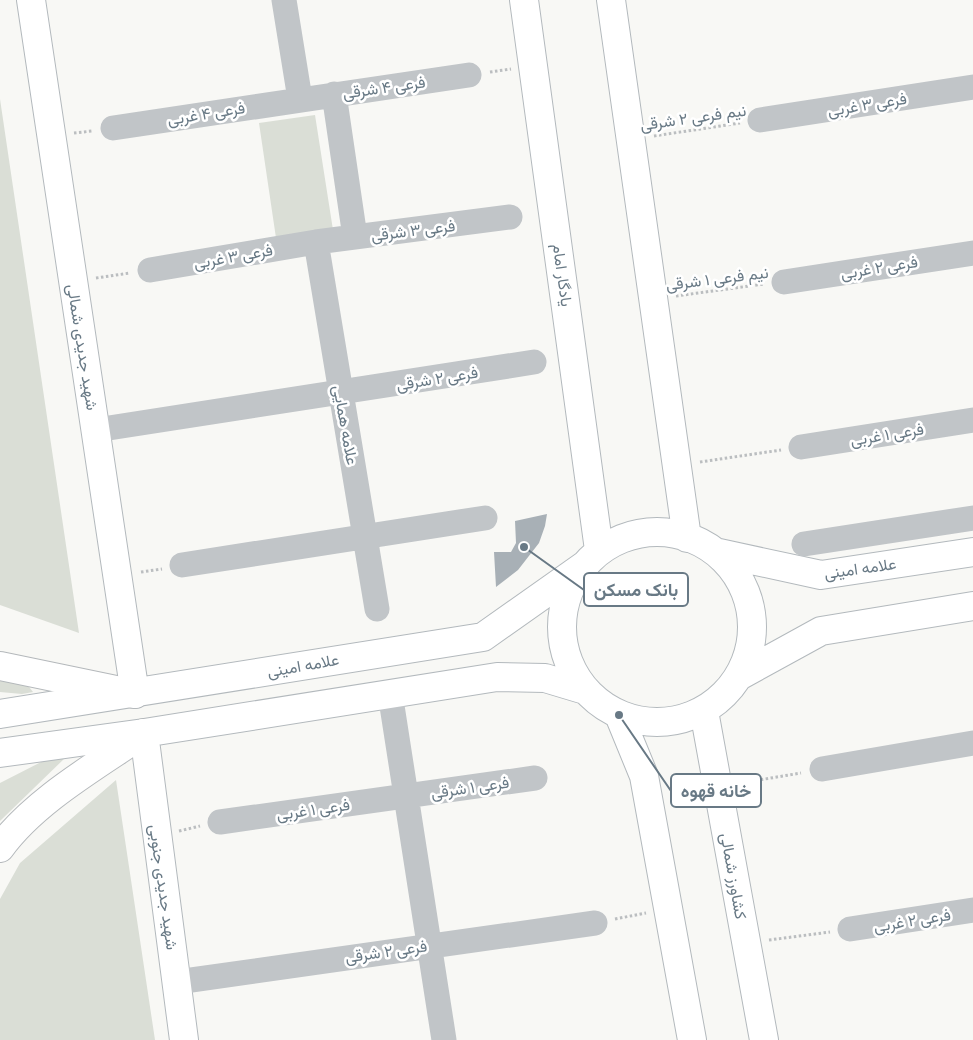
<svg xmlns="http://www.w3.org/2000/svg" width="973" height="1040" font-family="'Public Sans',Vazirmatn,sans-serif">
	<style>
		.green { fill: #daded6 }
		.building { fill: #a8b0b6 }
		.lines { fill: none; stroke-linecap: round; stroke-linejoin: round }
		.secondary-casing { stroke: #b3b9bd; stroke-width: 30 }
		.highway-casing { stroke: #b4b8bb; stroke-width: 30 }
		.path { stroke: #bbbec0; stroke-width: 3; stroke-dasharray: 2.5 2.5; stroke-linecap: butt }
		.street { stroke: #c1c5c8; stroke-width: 25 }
		.secondary { stroke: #fff; stroke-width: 28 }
		.highway { stroke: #fff; stroke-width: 28 }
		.labels { text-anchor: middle; stroke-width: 5; stroke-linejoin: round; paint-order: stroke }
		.street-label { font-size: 16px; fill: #687985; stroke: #fff }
		.leader { fill: none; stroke: #687985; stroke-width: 2 }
		.callout-dot { fill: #687985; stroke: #fff; stroke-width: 2 }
		.callout { fill: #fff; stroke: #687985; stroke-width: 2 }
		.callout-label { font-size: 18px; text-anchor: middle; font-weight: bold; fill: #687985 }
	</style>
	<rect width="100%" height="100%" fill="#f8f8f5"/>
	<!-- green -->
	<path class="green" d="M0 99 79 633 0 605Z
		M315 115 333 230 276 238 259 123Z
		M0 675 26 683 33 692 22 694 0 692Z
		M66 757 0 821V783L47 759Z
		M116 780 155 1040H0V899L20 863Z"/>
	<!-- building -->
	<path class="building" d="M547 514 545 526 539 543 518 570 496 587 494 552H511L516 543 515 521Z"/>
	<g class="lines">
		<!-- secondary casing -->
		<g class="secondary-casing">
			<path id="secondary" d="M31 0 135 694
				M524 0 599 550
				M611 0 687 538
				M562 627a95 95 0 1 1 190 0a95 95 0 1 1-190 0Z
				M719 553 821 575 973 552
				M739 676 821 631 973 606
				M704 711 764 1040
				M0 714 483 637 585 565
				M619 715 644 776 692 1040
				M144 733 184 1040
				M0 753 144 733 497 677 545 678 585 690"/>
		</g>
		<!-- highway casing -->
		<g class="highway-casing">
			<path id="highway" d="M0 666 135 694
				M0 848C34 801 96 766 144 733"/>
		</g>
		<!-- path -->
		<path class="path" d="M490 72 511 69
			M74 133 92 131
			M654 136 740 123
			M96 278 130 273
			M676 296 764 284
			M700 462 781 450
			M141 572 162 569
			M741 783 801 773
			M179 831 200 826
			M615 919 646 913
			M769 940 830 932"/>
		<!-- street -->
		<path class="street" d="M284 0 300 99
			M334 94 355 237
			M760 120 973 87
			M113 128 469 75
			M316 242 377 609
			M150 270 316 242 510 217
			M784 282 973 253
			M96 430 534 362
			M801 447 973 420
			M804 544 973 518
			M182 565 485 518
			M390 693 444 1040
			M822 769 973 743
			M220 822 535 778
			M850 929 973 910
			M177 982 595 923"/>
		<!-- secondary -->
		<use href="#secondary" class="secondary"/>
		<!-- highway -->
		<use href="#highway" class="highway"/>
	</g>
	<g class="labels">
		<!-- street labels -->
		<g class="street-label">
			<text transform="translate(384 87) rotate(-8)" y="6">فرعی ۴ شرقی</text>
			<text transform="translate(867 104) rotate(-9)" y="6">فرعی ۳ غربی</text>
			<text transform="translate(206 113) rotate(-9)" y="6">فرعی ۴ غربی</text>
			<text transform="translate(693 117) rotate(-8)" y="6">نیم فرعی ۲ شرقی</text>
			<text transform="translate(413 230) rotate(-7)" y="6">فرعی ۳ شرقی</text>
			<text transform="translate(233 256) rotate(-10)" y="6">فرعی ۳ غربی</text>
			<text transform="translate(879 267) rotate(-9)" y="6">فرعی ۲ غربی</text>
			<text transform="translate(563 275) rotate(82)" y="6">یادگار امام</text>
			<text transform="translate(717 278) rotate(-7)" y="6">نیم فرعی ۱ شرقی</text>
			<text transform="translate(83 347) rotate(81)" y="6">شهید جدیدی شمالی</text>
			<text transform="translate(437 378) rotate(-9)" y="6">فرعی ۲ شرقی</text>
			<text transform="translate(346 425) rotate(80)" y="6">علامه همایی</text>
			<text transform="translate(887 434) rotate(-9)" y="6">فرعی ۱ غربی</text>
			<text transform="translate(860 568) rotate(-8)" y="6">علامه امینی</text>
			<text transform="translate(303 665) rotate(-10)" y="6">علامه امینی</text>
			<text transform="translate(470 787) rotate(-8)" y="6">فرعی ۱ شرقی</text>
			<text transform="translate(313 809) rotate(-8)" y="6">فرعی ۱ غربی</text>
			<text transform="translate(734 876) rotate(80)" y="6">کشاورز شمالی</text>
			<text transform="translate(164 887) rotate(82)" y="6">شهید جدیدی جنوبی</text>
			<text transform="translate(912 920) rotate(-9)" y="6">فرعی ۲ غربی</text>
			<text transform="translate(386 951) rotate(-8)" y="6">فرعی ۲ شرقی</text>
		</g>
	</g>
	<!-- callouts -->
	<path class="leader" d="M524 547L584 590M619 715L671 791"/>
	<g class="callout-dot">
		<circle cx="524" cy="547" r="5"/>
		<circle cx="619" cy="715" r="5"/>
	</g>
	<g class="callout">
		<rect x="584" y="573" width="104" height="33" rx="5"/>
		<rect x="671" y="774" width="90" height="33" rx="5"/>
	</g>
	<g class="callout-label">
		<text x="636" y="596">بانک مسکن</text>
		<text x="716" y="797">خانه قهوه</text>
	</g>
</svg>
